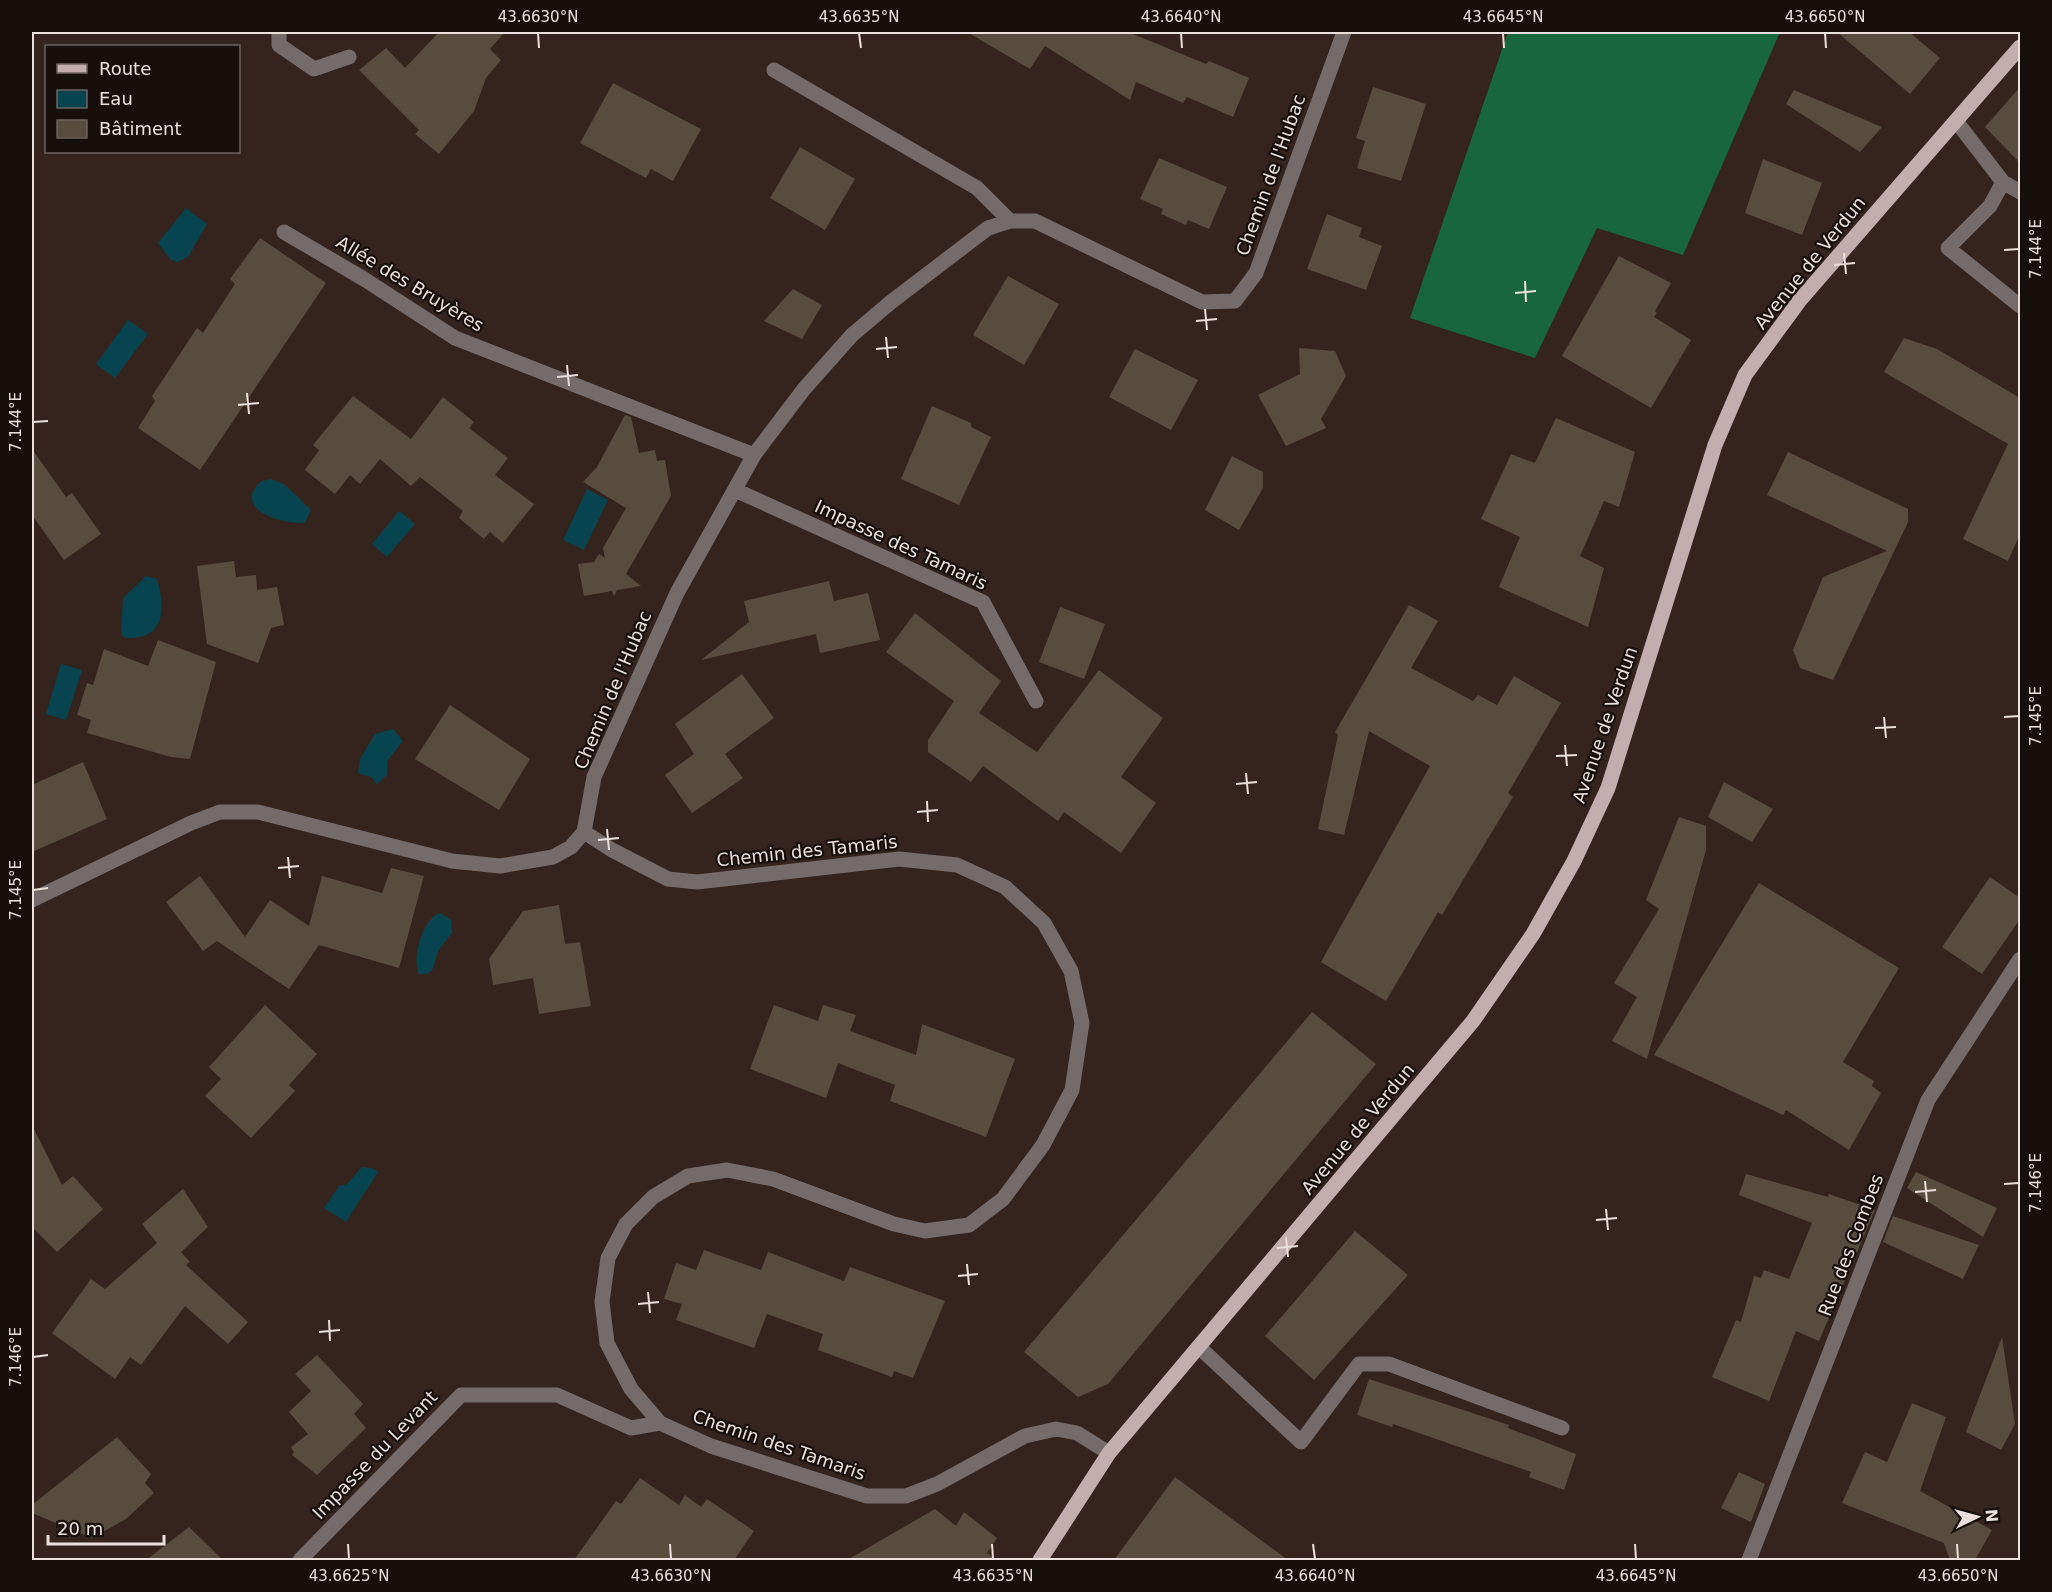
<svg xmlns="http://www.w3.org/2000/svg" width="2052" height="1592" font-family="'DejaVu Sans',sans-serif">
	<style>
		.forest { fill: #18663e }
		.water { fill: #08444f }
		.building { fill: #584c3f }
		.lines { fill: none; stroke-linecap: round; stroke-linejoin: round }
		.minor { stroke: #756b6b; stroke-width: 15 }
		.major { stroke: #c2aeae; stroke-width: 15 }
		.ticks { fill: none; stroke: #ebe0dc; stroke-width: 2 }
		.labels { text-anchor: middle; stroke-width: 4.5; stroke-linejoin: round; paint-order: stroke }
		.street-label { font-size: 18px; fill: #ebe0dc; stroke: #170f0c }
		.neatline { fill: none; stroke: #ebe0dc; stroke-width: 2 }
		.ticks-label { font-size: 15px; text-anchor: middle; fill: #ebe0dc }
	</style>
	<rect width="100%" height="100%" fill="#34241d"/>
	<!-- forest -->
	<path class="forest" d="M1508 32H1780L1683 255 1597 228 1535 358 1410 318Z"/>
	<!-- water -->
	<path class="water" d="M186 208 207 224 188 257 177 262 170 259 158 243Z
		M128 320 148 334 115 378 96 364Z
		M270 479 284 484 311 510 305 523C290 524 248 516 252 494 253 490 258 485 260 482Z
		M587 489 608 500 584 550 563 540Z
		M399 511 415 524 387 557 372 544Z
		M146 576 157 579C166 610 165 640 125 638L121 634 123 598Z
		M61 664 82 670 66 720 46 714Z
		M393 729 403 741 387 761V775L377 784 371 777 358 773 360 759 375 734Z
		M440 913 451 920 452 933C448 939 442 944 439 950 432 963 438 975 419 974 411 959 423 918 440 913Z
		M362 1167 372 1168 378 1172 346 1222 324 1208 339 1186 347 1184Z"/>
	<!-- building -->
	<path class="building" d="M439 32H505L490 49 501 60 486 78 474 111 439 154 415 134 419 130 359 70 386 48 405 68Z
		M967 32H1128L1206 64 1209 61 1249 78 1233 117 1187 97 1183 103 1136 82 1130 100 1045 46 1030 69Z
		M1837 32H1909L1940 58 1910 94Z
		M613 83 701 129 673 181 651 169 646 178 580 143Z
		M1373 87 1426 104 1401 181 1357 168 1365 141 1356 138Z
		M2020 87V163L1985 127Z
		M1794 90 1882 127 1860 152 1786 104Z
		M800 147 855 179 825 230 770 198Z
		M1159 158 1227 187 1209 229 1188 220 1186 225 1161 214 1163 209 1140 199Z
		M1763 159 1822 183 1802 235 1745 213Z
		M1327 214 1362 228 1359 237 1382 246 1366 290 1307 269Z
		M260 238 326 283 200 470 138 428 155 401 152 396 197 328 203 333 235 284 230 279Z
		M1619 256 1671 283 1655 311 1657 313 1654 317 1691 340 1651 408 1562 356Z
		M1008 276 1059 304 1024 365 973 335Z
		M793 289 822 305 802 339 764 321Z
		M1904 338 1937 349 2020 398V534L2008 561 1963 539 2008 444 1884 372Z
		M1299 348 1335 351 1346 376 1321 419 1326 428 1286 446 1258 395 1300 374Z
		M1135 349 1198 380 1171 430 1109 397Z
		M353 396 411 439 443 397 474 422 469 428 508 458 495 475 534 504 503 543 490 532 484 539 459 518 463 511 420 477 411 486 380 459 360 484 350 475 335 494 305 470 319 450 313 445Z
		M932 406 971 423V427L991 437 959 505 901 479Z
		M625 415 631 417 639 453 655 450 657 461 665 460 671 496 626 574 641 586 617 590 614 596 612 591 584 596 578 564 594 562 599 554 605 558 603 548 626 508 583 482 597 467Z
		M1556 418 1635 452 1619 507 1604 501 1580 556 1604 568 1588 627 1499 587 1520 537 1481 519 1511 454 1535 463Z
		M32 449 66 497 72 493 101 534 64 560 32 515Z
		M1788 452 1908 509V522L1833 680 1800 668 1793 650 1823 577 1887 551 1767 495Z
		M1232 456 1263 472V488L1239 530 1205 510Z
		M234 561 236 577 256 575 257 590 277 587 284 625 271 628 258 663 207 644 197 566Z
		M829 581 834 601 868 593 880 640 820 653 816 634 701 660 749 622 744 601Z
		M1409 605 1438 621 1411 668 1473 701 1478 695 1497 705 1514 676 1561 703 1508 793 1513 797 1442 915 1438 912 1386 1001 1321 962 1430 766 1369 731 1344 835 1318 829 1338 735 1335 732Z
		M1060 607 1105 624 1084 679 1039 662Z
		M915 613 1001 681 979 713 1037 752 1099 670 1163 718 1121 777 1156 803 1121 853 1064 812 1058 821 983 766 971 782 928 752V740L954 701 886 652Z
		M158 640 216 662 190 759 171 757 87 733 91 720 77 715 87 683 93 685 104 649 148 666Z
		M742 674 774 718 725 754 743 778 692 813 665 775 694 754 675 724Z
		M450 705 530 759 499 810 415 759Z
		M83 762 107 819 32 852V785Z
		M1724 782 1773 809 1752 842 1708 817Z
		M1679 817 1706 826V850L1647 1059 1612 1041 1637 997 1614 983 1659 909 1646 900Z
		M391 868 424 876 399 968 319 945 289 989 217 941 203 951 166 902 200 876 245 937 270 900 309 926 322 876 382 893Z
		M1990 877 2020 898V919L1982 974 1942 947Z
		M1759 883 1899 968 1843 1062 1874 1081 1872 1086 1881 1093 1849 1150 1786 1110 1783 1115 1654 1055Z
		M559 905 565 944 580 942 591 1006 539 1014 533 978 493 985 489 959 523 911Z
		M265 1005 317 1054 289 1085 295 1091 251 1138 205 1096 221 1079 209 1067Z
		M774 1005 818 1021 823 1005 856 1015 850 1031 916 1055 922 1024 1015 1059 986 1137 890 1101 895 1085 838 1063 826 1098 750 1069Z
		M1312 1012 1376 1064 1108 1384 1078 1397 1024 1352Z
		M32 1125 62 1185 73 1176 103 1209 57 1252 32 1227Z
		M1916 1172 1997 1208 1983 1237 1907 1188Z
		M1746 1174 1828 1197 1829 1194 1875 1210 1819 1341 1796 1331 1769 1401 1712 1377 1736 1320 1741 1322 1754 1276 1761 1278 1764 1270 1789 1279 1812 1223 1739 1195Z
		M183 1189 208 1227 181 1252 190 1262 186 1265 248 1322 228 1344 185 1306 141 1365 130 1357 115 1379 52 1333 91 1279 105 1289 157 1243 142 1224Z
		M1893 1216 1979 1245 1963 1279 1883 1242Z
		M1355 1231 1408 1275 1314 1380 1265 1336Z
		M704 1250 761 1270 768 1252 844 1281 850 1267 945 1301 913 1378 894 1371 892 1377 818 1350 823 1334 767 1314 754 1348 676 1320 682 1304 664 1299 676 1263 696 1270Z
		M2002 1337 2015 1424 2001 1450 1966 1432Z
		M317 1355 363 1404 354 1414 366 1428 317 1475 292 1455 294 1452 291 1447 308 1434 289 1412 311 1391 295 1374Z
		M1369 1379 1509 1425 1508 1428 1576 1454 1564 1490 1529 1477 1531 1472 1393 1424 1392 1427 1357 1415Z
		M1912 1403 1946 1417 1920 1491 1992 1530 1975 1560H1950L1944 1543 1842 1503 1865 1452 1887 1462Z
		M117 1437 151 1474 145 1483 154 1493 126 1519 92 1538 32 1513V1505Z
		M1739 1472 1765 1484 1751 1522 1721 1508Z
		M1175 1477 1288 1560H1114Z
		M640 1478 679 1505 685 1495 701 1507 707 1499 754 1531 734 1560H574L616 1501 621 1504Z
		M935 1509 956 1526 964 1512 997 1538 987 1553 996 1560H847Z
		M189 1527 223 1560H146Z"/>
	<g class="lines">
		<!-- minor -->
		<path class="minor" d="M279 32V45L314 69 349 57
			M774 70 977 188 1010 221
			M1956 121 2003 182 1990 206 1948 248 2020 306
			M2003 182 2020 192
			M284 232 364 279 455 338 754 455
			M735 490 983 602 1036 701
			M584 832 612 850 668 879 697 882 899 859 957 865 1005 887 1044 923 1071 971 1082 1023 1072 1090 1043 1145 1003 1199 969 1225 925 1231 894 1224 773 1179 727 1170 688 1176 653 1197 626 1224 608 1258 602 1302 607 1343 631 1389 660 1423 711 1446 867 1496H906L937 1484 1025 1436 1056 1429 1077 1433 1109 1453
			M32 900 191 823 220 812H258L452 861 500 866 553 857 571 847 584 832 594 777 677 593 754 455 804 389 852 335 891 302 988 228 1010 221H1035L1202 302 1235 301 1256 273 1344 32
			M1200 1348 1301 1442 1359 1364H1389L1562 1428
			M300 1560 461 1395H557L631 1428 660 1423
			M1749 1560 1928 1100 2020 959"/>
		<!-- major -->
		<path class="major" d="M1040 1560 1109 1453 1473 1021 1533 934 1574 861 1608 788 1715 445 1745 375 1800 300 2020 47"/>
	</g>
	<!-- ticks -->
	<path class="ticks" d="M538 33 539 48M859 33 861 48M1181 33 1182 48M1503 33 1504 48M1825 33 1826 48M2004 250 2019 249M1844 253 1846 274M1834 265 1855 263M1525 281 1526 302M1515 293 1536 291M1205 309 1207 330M1196 321 1217 319M886 337 888 358M876 349 897 347M567 365 569 386M557 377 578 375M247 393 249 414M238 405 259 403M33 422 48 421M1884 717 1886 738M2004 717 2019 716M1875 728 1896 727M1565 745 1567 766M1556 756 1577 755M1246 773 1248 794M1236 784 1257 782M927 801 928 822M917 812 938 810M607 829 609 850M598 840 619 838M288 857 290 878M278 868 299 866M33 890 48 888M1925 1181 1927 1202M2004 1184 2019 1183M1915 1192 1936 1190M1606 1209 1608 1230M1596 1220 1617 1218M1286 1237 1288 1257M1277 1248 1298 1246M967 1264 969 1285M958 1276 978 1274M648 1292 650 1313M638 1304 659 1302M329 1320 330 1341M319 1332 340 1330M33 1357 48 1355M348 1544 349 1559M670 1544 671 1559M992 1544 993 1559M1313 1544 1315 1559M1635 1544 1636 1559M1957 1544 1958 1559"/>
	<g class="labels">
		<!-- street labels -->
		<g class="street-label">
			<text transform="translate(1271 175) rotate(-70)" y="6">Chemin de l'Hubac</text>
			<text transform="translate(1810 263) rotate(-51)" y="6">Avenue de Verdun</text>
			<text transform="translate(410 284) rotate(31)" y="6">Allée des Bruyères</text>
			<text transform="translate(901 545) rotate(25)" y="6">Impasse des Tamaris</text>
			<text transform="translate(613 690) rotate(-67)" y="6">Chemin de l'Hubac</text>
			<text transform="translate(1605 725) rotate(-71)" y="6">Avenue de Verdun</text>
			<text transform="translate(807 851) rotate(-6)" y="6">Chemin des Tamaris</text>
			<text transform="translate(1358 1129) rotate(-50)" y="6">Avenue de Verdun</text>
			<text transform="translate(1851 1245) rotate(-69)" y="6">Rue des Combes</text>
			<text transform="translate(779 1445) rotate(19)" y="6">Chemin des Tamaris</text>
			<text transform="translate(375 1455) rotate(-46)" y="6">Impasse du Levant</text>
		</g>
	</g>
	<!-- border -->
	<rect width="2052" height="1592" fill="none" stroke="#170f0c" stroke-width="66"/>
	<!-- legend -->
	<rect x="45" y="45" width="195" height="108" fill="#170f0c" stroke="#6c635f" stroke-width="1.5"/>
	<rect x="57" y="64" width="30" height="9" fill="#c2aeae" stroke="#6c635f" stroke-width="1.5"/>
	<text x="99" y="75" font-size="18" fill="#ebe0dc">Route</text>
	<rect x="57" y="90" width="30" height="18" fill="#08444f" stroke="#6c635f" stroke-width="1.5"/>
	<text x="99" y="105" font-size="18" fill="#ebe0dc">Eau</text>
	<rect x="57" y="120" width="30" height="18" fill="#584c3f" stroke="#6c635f" stroke-width="1.5"/>
	<text x="99" y="135" font-size="18" fill="#ebe0dc">Bâtiment</text>
	<!-- north arrow -->
	<g transform="translate(1977 1517) rotate(85)" stroke="#170f0c" stroke-width="4.5" paint-order="stroke">
	<path d="M0-4.5L10 22L0 15L-10 22Z" fill="#ebe0dc"/>
	<text y="-9" font-size="16" font-weight="bold" text-anchor="middle" fill="#ebe0dc">N</text>
	</g>
	<!-- scale -->
	<path d="M48 1535v9h116v-9" fill="none" stroke="#ebe0dc" stroke-width="3"/>
	<text x="57" y="1535" font-size="18" fill="#ebe0dc" stroke="#170f0c" stroke-width="4.5" paint-order="stroke">20 m</text>
	<rect x="33" y="33" width="1986" height="1526" class="neatline"/>
	<g class="ticks-label">
		<text x="538" y="22">43.6630°N</text>
		<text x="859" y="22">43.6635°N</text>
		<text x="1181" y="22">43.6640°N</text>
		<text x="1503" y="22">43.6645°N</text>
		<text x="1825" y="22">43.6650°N</text>
		<text transform="translate(2036 249) rotate(-90)" y="5">7.144°E</text>
		<text transform="translate(16 422) rotate(-90)" y="5">7.144°E</text>
		<text transform="translate(2036 716) rotate(-90)" y="5">7.145°E</text>
		<text transform="translate(16 890) rotate(-90)" y="5">7.145°E</text>
		<text transform="translate(2036 1183) rotate(-90)" y="5">7.146°E</text>
		<text transform="translate(16 1357) rotate(-90)" y="5">7.146°E</text>
		<text x="349" y="1581">43.6625°N</text>
		<text x="671" y="1581">43.6630°N</text>
		<text x="993" y="1581">43.6635°N</text>
		<text x="1315" y="1581">43.6640°N</text>
		<text x="1636" y="1581">43.6645°N</text>
		<text x="1958" y="1581">43.6650°N</text>
	</g>
</svg>
